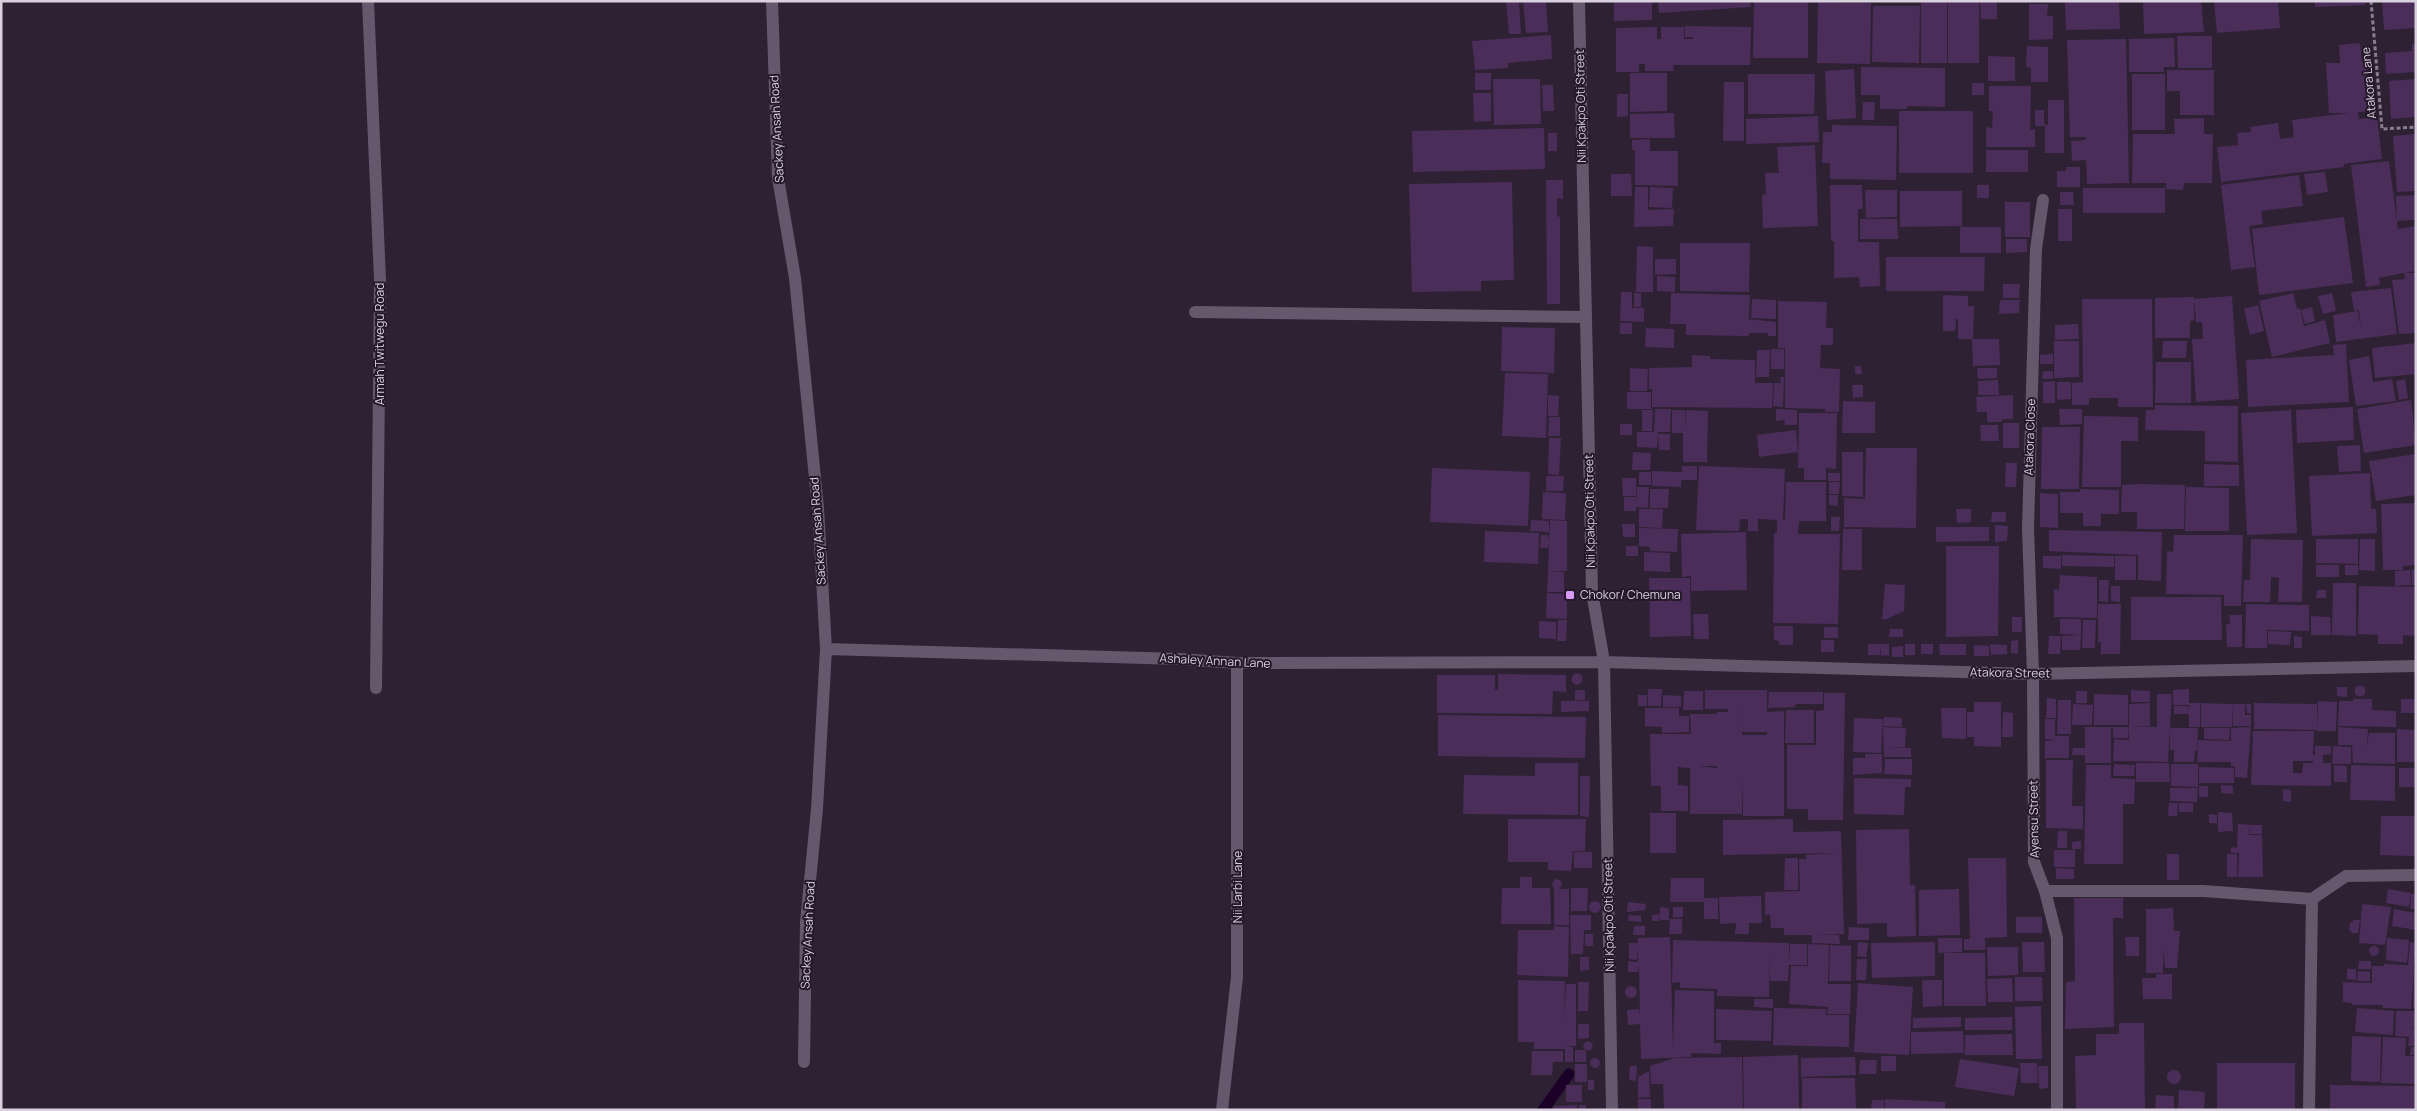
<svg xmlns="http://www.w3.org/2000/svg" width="2417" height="1111" font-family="Manrope,sans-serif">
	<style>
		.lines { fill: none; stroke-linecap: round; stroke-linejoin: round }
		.stream { stroke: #1b0027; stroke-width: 11 }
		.building { fill: #4b2d59; fill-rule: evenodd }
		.path { stroke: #897e8e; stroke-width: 3; stroke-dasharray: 4 2.5; stroke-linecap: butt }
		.minor { stroke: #65576c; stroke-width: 12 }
		.poi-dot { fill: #d99af7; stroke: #24182a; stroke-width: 2 }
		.labels { text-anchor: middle; stroke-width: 4; stroke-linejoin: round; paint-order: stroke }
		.street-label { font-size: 12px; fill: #d9d1de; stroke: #24182a }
		.poi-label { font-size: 12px; fill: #d9d1de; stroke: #24182a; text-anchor: start }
	</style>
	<rect width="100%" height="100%" fill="#2e2134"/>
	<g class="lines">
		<!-- stream -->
		<path class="stream" d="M1543 1110 1569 1074"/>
	</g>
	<!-- building -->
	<path class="building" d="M1506 1H1519L1521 34H1509Z
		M1523 1H1546L1548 32 1526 33Z
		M1614 1H1652V20L1614 21Z
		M1658 1H1750L1751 7 1659 13Z
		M1754 1H1808V58H1753Z
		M1921 1H1947V63H1921Z
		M1948 1H1979V63H1948Z
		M1980 1H1997V19H1981Z
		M2065 1H2119L2120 29 2066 30Z
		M2143 1H2201L2204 32 2144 34Z
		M2214 1H2278L2280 28 2217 33Z
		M2315 1H2365V5L2315 7Z
		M2382 1H2416V28L2384 30Z
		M1818 2 1871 3 1870 64 1817 63Z
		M2029 4H2048L2047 16H2053V39L2029 40Z
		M1873 6H1920L1919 63 1872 62Z
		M1685 26 1751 27 1750 65H1673L1674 71H1645V64H1639V72H1616V28L1657 27V39H1661V27H1684V39H1693V37H1685Z
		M1551 35 1552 59 1508 63V68L1475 70 1472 41Z
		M2177 36H2212V68H2178Z
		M2174 38 2175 67H2164V72H2129V39Z
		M2126 39 2129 183 2087 184 2086 160 2072 161 2071 141 2085 140 2086 137H2070L2067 40Z
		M2360 43 2362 61H2367L2370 111 2358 112 2359 119 2377 117 2382 159 2344 164V167L2221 182 2217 147 2238 145 2237 133 2251 132 2250 127 2278 123 2280 139 2294 137 2292 120 2349 113H2329L2326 63H2340L2339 45Z
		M2412 44H2416V72L2386 74 2385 53 2412 51Z
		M2027 46 2048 47V82H2031V68L2026 67Z
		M1988 56 2015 57V81H1988Z
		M1861 67 1945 68V107L1907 106V109H1880V95H1861Z
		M1854 69 1856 118 1827 120 1825 71Z
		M2167 70H2214V115H2180V91H2167Z
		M1475 73H1491V90H1475Z
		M1630 73H1667V111L1630 112Z
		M1748 74H1815L1814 114H1748Z
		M2132 74H2165V130H2132Z
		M1493 79H1540L1541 124 1494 125Z
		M2416 79V117L2391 119 2389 81Z
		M1724 82H1744V141H1723Z
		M1972 83H1984V95H1972Z
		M1542 85H1553L1554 111H1543Z
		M1989 86H2031L2030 130 2035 129V147H1986V127L1992 128 1993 111H1989Z
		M1473 93H1491V121L1474 122Z
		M1617 94H1628V116L1617 117Z
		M2048 100H2064V153H2045V126H2035V110H2044V124L2048 125Z
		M1863 102H1875L1874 120H1862Z
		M1899 111H1973V173H1899Z
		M1674 113 1675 138H1630V114Z
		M1818 116 1819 142 1746 144V119Z
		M2204 118V134H2213L2212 183H2184L2183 190 2166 189V183H2132L2133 134H2175L2174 119Z
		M1832 125 1897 126 1896 180 1830 179V163H1822L1823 132H1832Z
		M1544 128 1545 169 1413 172 1412 131Z
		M1548 133H1557V151H1548Z
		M2416 134V191L2397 192 2393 136Z
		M1650 139V151H1678V186L1635 185V150H1632V140Z
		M1815 145 1818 226 1763 228 1762 195 1766 194 1765 173H1779L1777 147Z
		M1986 150H2028V172H1986Z
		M2389 161 2398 229 2416 226V271L2404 273 2402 262 2404 273 2379 278 2380 285 2366 287 2351 165Z
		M2066 167H2080V187H2057V171H2066Z
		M2325 172 2328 192 2307 195 2304 174Z
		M1611 174H1631L1632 196H1611Z
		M2299 175 2303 206 2261 211 2263 224 2249 226 2255 267 2231 270 2221 185Z
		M1546 180H1563V199L1557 198V216L1560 217V304H1547Z
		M1512 182 1514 280 1481 281V291L1412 292 1409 184Z
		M1830 185H1862L1863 209H1858V242H1879L1880 286 1860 287 1859 277 1834 278V241H1831Z
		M1977 185H1989V198H1977Z
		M1635 187H1648V210L1674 209 1673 226 1634 227Z
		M1650 187 1673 188 1672 208 1649 207Z
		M2083 188H2165V213H2083Z
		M1865 190H1897V217L1866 218Z
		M1900 191H1962V226L1900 227Z
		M2060 192H2073L2074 205H2060Z
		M2416 195V220L2397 221 2396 196Z
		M2005 202H2030V237H2005Z
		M2058 209H2072V241H2058Z
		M2344 217 2353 283 2259 295 2252 229Z
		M1860 219H1897L1898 239H1860Z
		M1960 227H2001V253H1960Z
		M2006 239H2027V252L2006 253Z
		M1680 243H1750L1749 292 1680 291Z
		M1637 246 1653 247V292H1636Z
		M1886 257H1985L1984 291H1886Z
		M1655 259H1676V274L1655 275Z
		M2404 273H2416V333L2399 334 2392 280 2405 279Z
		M1657 276 1675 277V292L1657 291Z
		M2003 284H2020L2019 298H2003Z
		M2391 288 2397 334 2336 342 2333 315 2358 311 2361 330 2359 310 2354 311 2351 292Z
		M1621 292H1632V308H1644V322L1620 321Z
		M1634 293H1641V307H1634Z
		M1671 293 1750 295 1749 319 1776 322V336H1768V333H1749V336L1686 335V324H1670Z
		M2293 293 2297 309 2300 308 2304 326 2325 320 2330 343 2272 357 2259 301Z
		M2332 293 2336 311 2323 314 2318 296Z
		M1943 295 1968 296V306H1974L1973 339H1958V319H1956L1955 331H1943Z
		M2232 296 2239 399 2196 402 2192 339H2203L2202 322H2196L2194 299Z
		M2194 297V320L2190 321V338H2155V298Z
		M1752 299 1776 300V319L1751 318Z
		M2082 299H2152L2153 407H2118V398H2089V405H2072V383L2083 382Z
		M2000 300H2020L2019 313 1999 314Z
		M1778 301 1827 302 1826 328H1833V345H1821L1820 368 1840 369 1839 412H1825V409L1785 408V348H1778Z
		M2258 305 2264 331 2250 335 2244 309Z
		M2312 307 2315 321 2305 324 2301 310Z
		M1620 323H1632V334H1620Z
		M2078 324 2079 339 2055 340V325Z
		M1502 327 1555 328 1554 373 1501 371Z
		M1646 328 1674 329V348L1645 347Z
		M1972 339H1999L2000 365 1973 366Z
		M2054 341H2079V377L2054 378Z
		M2163 341H2187L2186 358H2162Z
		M2416 343V374L2375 378 2372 348Z
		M2346 344 2349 402 2248 407 2246 360 2334 355 2333 345Z
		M1771 349H1784V369H1771Z
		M1757 350H1770L1769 377H1756Z
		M2053 354V364H2040V355Z
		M1692 355 1710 356V359L1755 360V383H1773L1772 408 1652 407V389H1649V368L1692 367Z
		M2369 356 2373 382 2392 379 2396 401 2356 406 2349 360Z
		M2156 362H2191V403H2155Z
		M1855 366H1861L1862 374H1855Z
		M1630 368 1648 369 1647 391H1630Z
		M1977 368H1997V378L1978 379Z
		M2043 371H2053V379H2042Z
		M1505 373 1548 374 1546 438 1502 436Z
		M1780 377H1784L1783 407 1773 406 1774 383H1781Z
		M2405 379 2408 398 2399 400 2396 381Z
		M1998 380 1999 395H1978V381Z
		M2055 381V403H2043V382Z
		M2057 382H2071V399L2057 400Z
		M1852 385H1863V397L1853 398Z
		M1627 392H1651V409H1627Z
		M1548 395 1559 396 1558 416H1548Z
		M2013 395V419H2002V408V422H1987V412H1977L1976 397Z
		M2411 400 2416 445 2364 453 2357 409Z
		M1843 401 1875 402V433H1842Z
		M2155 405 2238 406V462L2205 461V431L2145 430 2146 410H2155Z
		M2353 407 2354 440 2297 443 2296 410Z
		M1655 409H1671L1670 432H1654Z
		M1776 409 1797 410V425H1784L1785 420 1776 421Z
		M2059 409H2082V424L2060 425Z
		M1642 410H1653L1652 431H1642Z
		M1672 410H1685V432L1686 410 1708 411 1707 462H1683V433H1672Z
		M2291 410 2297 533 2247 535 2241 413Z
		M1799 413H1837L1836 469 1826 468V480H1804V468H1798Z
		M2084 416 2138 417V441H2121V487H2082Z
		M1549 417H1560V436H1548Z
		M2003 423H2019V448H2003Z
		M1620 424H1632V435H1620Z
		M1980 425H1998L1999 441H1981Z
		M2042 427H2080L2079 489H2041Z
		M1796 430 1798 452 1759 457 1757 435Z
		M1637 432H1658L1657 448 1637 447Z
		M1658 434H1670V450H1659Z
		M1549 438H1561L1559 475 1548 474Z
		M2360 445 2361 471 2339 472 2337 446Z
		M1866 448H1917L1916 528 1844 527V498L1865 499Z
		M1633 452 1651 453 1650 470H1632Z
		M1842 452H1863V497L1842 496Z
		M2416 454V495L2376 501 2369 461Z
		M2006 463H2017L2016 487H2005Z
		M2204 464 2239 465V486H2204Z
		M1682 466H1697V480H1681V487L1652 486V471L1682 472Z
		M1699 466 1785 469 1783 520H1785L1786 482H1826V521H1799L1798 534H1840L1838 624 1773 623 1774 533H1777V520L1758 519V531H1748V519H1740L1739 531 1696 530Z
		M1432 468 1530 472 1528 526 1430 522Z
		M1639 472H1651V485H1639Z
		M1828 473H1840V481H1828Z
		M2370 473 2371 509H2376L2377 533 2312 536 2309 476Z
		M1546 476H1564L1563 491H1546Z
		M1622 478H1636V496H1623Z
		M1829 482H1840L1839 494H1829Z
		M2137 484 2185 485 2184 529H2137V512H2121L2122 485Z
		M1637 487H1649L1648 508 1636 507V511H1624V497H1636V505Z
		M2186 487 2229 488V531H2185Z
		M1650 489H1669L1668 508H1650Z
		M2080 489 2119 490V514H2101V526H2083V513H2060V492H2080Z
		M1543 492 1566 493 1565 520 1542 519Z
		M2040 493 2058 494V528L2040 527Z
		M1829 495H1838V506L1829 505Z
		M2416 503V565L2403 566V570H2383L2381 504Z
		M1639 509H1663L1662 528 1639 527Z
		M1956 509H1971V522L1957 523Z
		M1992 512H2006V522H1991Z
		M1831 517H1840L1839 531H1831Z
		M1531 520 1549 521V532L1530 531Z
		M1550 520 1567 521V571H1548L1549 543 1548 548H1540L1541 535H1548L1549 541Z
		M1622 524H1635V537H1623Z
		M1995 525 2008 526 2007 541 1995 542Z
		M1936 527H1989V541L1936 542Z
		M1639 528 1678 529 1677 552 1650 551V547L1639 546Z
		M1843 529H1862V570H1842Z
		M2049 530 2162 532 2161 581 2138 580V555L2049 551Z
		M1485 531 1539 533 1538 564 1484 562Z
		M1746 532 1747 590 1691 591V576L1682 577 1681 534Z
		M2174 535H2243L2241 606H2224V595L2166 594 2167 551 2173 552Z
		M2251 539 2303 540 2302 602H2278L2279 578 2271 577 2270 602H2243L2244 580H2250Z
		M2316 539H2358V564L2316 563Z
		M2360 539H2375V571L2359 570Z
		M1626 546H1638V556H1626Z
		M1946 546H1999L1998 636 1946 637Z
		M1644 552 1670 553V572L1644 571Z
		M2062 555 2114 556V567L2062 566Z
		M2043 556H2061V569L2043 568Z
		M2115 556H2136V580H2115Z
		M2316 565H2339V577H2316Z
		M2345 565H2358V575H2345Z
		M2416 569V585H2412L2411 570Z
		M2410 570 2411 585 2395 586V571Z
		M1548 571 1564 572V592H1547Z
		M2060 575 2097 577V618L2054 617V589L2059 590Z
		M1649 578H1690L1691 636 1650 637Z
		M2099 580H2109L2108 602 2099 601Z
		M2333 583H2356V636L2332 635Z
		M1885 584 1905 585 1904 611 1887 619H1882Z
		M2111 586H2120V602L2111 601Z
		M2359 586 2416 587V636L2403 635V644H2378V635L2358 634Z
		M2317 590H2326V598H2316Z
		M1547 593 1567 594V619L1546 618Z
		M2131 597H2221L2222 640H2131Z
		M2098 604H2121L2120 654H2101V642H2098Z
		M2246 604 2309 605V631L2267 630V648H2245Z
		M1693 614H1708L1709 639H1694Z
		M2229 615H2242V647H2227L2226 624H2230Z
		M2311 616 2330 617 2331 635H2311Z
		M2012 617H2022V632H2012Z
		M2060 619H2081V635L2060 634Z
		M1558 620H1567L1566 641H1557Z
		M2083 620H2096L2095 648H2082Z
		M1539 621 1556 622V639L1539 638Z
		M1774 626H1793V645H1779V641L1774 640Z
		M1824 627H1838V638H1824Z
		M1890 629H1903V637H1889Z
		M2268 631 2291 632 2290 645 2268 644Z
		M2081 635 2080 650H2062V636Z
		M2049 636H2061L2060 654H2048Z
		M2294 636 2302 637V648H2294Z
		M1821 640H1834V652H1821Z
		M2018 640V654L2011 653V641Z
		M1868 644H1880V655H1868Z
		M1880 644H1889V655L1881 656Z
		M1905 644H1915V655H1905Z
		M1921 644H1933V654H1921Z
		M1939 644H1966V655H1940Z
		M1990 644 2007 645V654L1991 655Z
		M1974 645 1989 646V656H1974Z
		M1903 646V657H1892V647Z
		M1571.5 679a5.5 5.5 0 1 1 11 0a5.5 5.5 0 1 1-11 0Z
		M1498 674 1566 675V692L1553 691 1552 714 1437 713V675H1495V690H1498Z
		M2354.5 691a5.5 5.5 0 1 1 11 0a5.5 5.5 0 1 1-11 0Z
		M2337 687H2347V697L2337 696Z
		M1648 689H1662L1661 706H1648Z
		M2189 689V703H2200V727H2189V714H2174V706H2188L2189 711V705H2173V690Z
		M1575 690H1585V700H1575Z
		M1705 690H1767V712L1784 711V816H1743V775L1742 814H1690V768L1678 767V785L1688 786V811H1661V786H1651L1650 734H1691L1690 714H1717V712H1728V709H1705ZM1743 693 1742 732H1767V735H1742ZM1697 766H1717V768Z
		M2131 690 2150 691V702H2131Z
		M1684 691H1703V710H1683Z
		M2076 691H2087V703H2076Z
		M1769 692H1823V704H1796L1795 707 1768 708Z
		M1824 693H1845L1843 820H1808V809H1787V745H1816V711L1824 710Z
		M2094 694 2128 695V725H2094Z
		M2157 694H2172L2168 762 2113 761 2114 739 2129 740V726L2157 727Z
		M1638 695H1647V706H1638Z
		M1663 695 1681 696V707H1663Z
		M2047 698 2056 699V718H2046Z
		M2353 699H2372V710L2396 711V727L2338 726 2339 701H2353Z
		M2401 699H2416V713H2401Z
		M2058 700H2071V734H2057Z
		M1561 701H1589V711L1561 712Z
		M2318 701 2337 702 2336 731H2317Z
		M1974 702H2001V747L1974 746V737H1967V712H1974Z
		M2150 703V726H2129V704Z
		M2201 703 2233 704 2232 727H2201Z
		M2254 703 2317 704V730L2254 729Z
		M2073 704 2093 705 2092 725H2072Z
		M2233 704H2245V715H2251V726H2233Z
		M2246 704H2251V714L2247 713Z
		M1645 708H1679V716H1689V732L1662 733V727L1645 726Z
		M1941 708H1966V739L1942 738Z
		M1786 710H1814V743H1785Z
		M2003 712 2013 713V737H2002Z
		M1438 715 1586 717 1585 758 1438 756Z
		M1884 717 1902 718V727L1883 726Z
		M1854 718 1883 719 1881 753 1853 752Z
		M2045 719H2055V736H2069V758H2045V741L2055 740 2045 739Z
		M1883 727 1906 728 1905 747H1887L1911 748V757H1884Z
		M2085 727H2111V763H2085V755H2072L2073 748H2085Z
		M2113 727H2129L2128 738H2113Z
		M2251 727 2247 778 2235 777V766L2231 767V762H2197L2198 740 2231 741V728Z
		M2338 727 2368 729 2367 746 2369 733H2395V764L2353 763 2352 745H2338Z
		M2170 728H2198L2197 751H2195L2194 762H2174V750H2170Z
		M2204 728H2230L2229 740 2204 739Z
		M2397 729 2416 730V762H2397Z
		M2253 731H2314L2313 755H2315V746H2331V754L2323 755V763H2331V786L2251 785ZM2293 761H2313V763H2303L2302 773H2293Z
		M2333 746 2351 747V764H2332Z
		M1865 754H1882V773L1853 775V758H1865Z
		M1885 759H1912V775L1884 774Z
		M2046 760H2073L2072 806H2083V829L2046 828Z
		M1535 763H1578V815L1463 814 1464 775 1535 776Z
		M2136 763H2169L2170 782H2136Z
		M2114 764 2135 765 2134 776H2113Z
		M2171 764H2198V787L2171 786Z
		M2086 765H2111V778L2135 779 2134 804H2123V864H2084Z
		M2334 765 2347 766V782H2334Z
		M2351 765 2395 766V801L2350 800Z
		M2199 767 2234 768V783H2199Z
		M2399 768H2416V787H2399Z
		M1580 776H1590L1589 817 1580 816Z
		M1854 778 1911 779V787H1905L1904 815 1854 814Z
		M2221 785 2233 786V794L2221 793Z
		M2199 786H2208V797H2199Z
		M2170 788H2198L2197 802 2170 801Z
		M2283 789 2291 790V802L2283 801Z
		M2169 803H2178L2177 816H2168Z
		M2179 803H2193V812H2179Z
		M2218 812 2232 813 2233 831 2218 832Z
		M1650 813H1676V853H1650Z
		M2209 814 2217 815V823H2209Z
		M2381 816H2416L2415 856 2380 855Z
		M1508 819H1586L1585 851H1573L1571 871 1548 870V862H1508Z
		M1793 819V832L1841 831 1844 934 1814 935H1839L1840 944 1812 943V935H1784V928H1771L1770 915H1765V892L1800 891 1799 859H1806V855L1835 853 1723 855V820Z
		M2238 824 2250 825 2249 835H2262L2263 877H2238L2239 853H2256H2231V847L2237 848Z
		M2250 825H2262V834H2250Z
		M1909 829 1910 885H1915L1916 936 1887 937V923L1857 924 1856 830Z
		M2058 831H2067V848H2057Z
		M2081 841V849H2072V842Z
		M2054 850H2075V867H2054Z
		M1574 852H1592V868H1574Z
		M2167 854H2179V880H2167Z
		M2227 854H2237V877H2227Z
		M1785 858H1798V890H1784Z
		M1968 858H2006L2007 937 1985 938V950H1964V939H1970Z
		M2056 868 2074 869V879H2056Z
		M1520 877H1532V888H1550L1551 924H1501L1502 888H1520Z
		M1671 878H1704V898H1718V919H1704V902H1670Z
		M1555 879 1560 880 1562 885 1559 889H1569V925H1554V889L1552 884Z
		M1571 888H1588L1587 911H1571Z
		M1959 889 1960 935 1919 936V890Z
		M2388 889 2411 893 2409 907 2386 903Z
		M2411 894H2416V909H2410Z
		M1761 896 1762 923H1749V934H1735L1736 923 1720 924 1719 897Z
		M2074 898H2123V918H2113L2114 1027 2065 1029 2066 982 2075 981Z
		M1589 907a6 6 0 1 1 12 0a6 6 0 1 1-12 0Z
		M1628 902 1646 904 1645 910 1627 912Z
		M2362 904 2391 907 2385 945 2359 943Z
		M1660 907 1669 908V920H1660Z
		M1673 907H1683V917L1673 918Z
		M2173 908 2174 931H2180L2177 968H2165L2163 950V973H2146V909Z
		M2394 909 2416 913V930L2392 926Z
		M1660 914 1659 921H1652V915Z
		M1570 915H1591V930H1584L1583 954H1571Z
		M1629 915 1641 916V922L1628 921Z
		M2016 917H2042V933H2016Z
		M1670 919H1682V934H1669Z
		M2354 920H2360L2358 933H2352L2349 929 2350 923Z
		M1554 926 1569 927 1568 977 1517 975 1518 930H1554Z
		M1634 926H1645V935H1633Z
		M1849 927 1869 928V940H1848Z
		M1585 934H1593V946H1585Z
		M1670 937 1673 1047 1675 990 1714 991V1043H1721V1054L1691 1053V1057L1641 1059 1640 1024 1628 1025 1627 1010 1639 1009 1640 1017 1639 965 1638 972H1628V961L1638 962V946L1637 960 1629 959V943H1638V938Z
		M2125 937H2139V956H2126Z
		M1938 938H1962V952L1938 953Z
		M2387 938 2409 940 2407 963 2386 960Z
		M1673 940 1789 943V963L1790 944H1807V965H1789L1788 981H1770V952L1769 997 1717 996V989L1680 988V982L1672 983Z
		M1858 942 1868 943 1866 957 1857 956Z
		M1935 942V976L1872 978 1871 943Z
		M2022 942H2044L2045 972H2023Z
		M2410 942 2416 943 2411 1009 2383 1008 2382 1005H2352V1003L2343 1002V982L2372 983V966H2384V964L2408 965Z
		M1808 944 1829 945 1828 984H1851L1850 1014H1827L1828 1007 1789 1004 1791 966H1808Z
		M1830 945 1851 946V981H1829Z
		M2369 951a5 5 0 1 1 10 0a5 5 0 1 1-10 0Z
		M1987 947H2018V975L1988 976Z
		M1944 953H1985L1986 1006H1944Z
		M1580 957H1589V970L1580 971Z
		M1857 959H1867L1866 980H1856Z
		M2359 961H2371V969H2358Z
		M2414 968H2416V1008H2413Z
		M2347 969H2356V980L2347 979Z
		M2358 971 2370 972V981H2357Z
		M2156 974H2172V999H2143L2142 978H2156Z
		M2015 977H2042L2043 1001H2015Z
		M2012 978 2013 1002H1988L1987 979Z
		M1518 980 1565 981 1564 1023 1566 984H1576V1046H1564L1573 1047V1062H1565V1049H1534V1042H1518Z
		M1922 980H1942V1006L1923 1007Z
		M1578 982H1589L1588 1011H1578Z
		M1858 983 1913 987 1909 1055 1854 1052Z
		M1625 992a6 6 0 1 1 12 0a6 6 0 1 1-12 0Z
		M1754 999H1773V1008L1754 1007Z
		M2041 1006 2042 1059H2016L2015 1007Z
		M1774 1008 1826 1009V1015H1849V1047L1773 1045Z
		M2357 1008 2394 1011 2393 1035 2355 1032Z
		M1716 1009 1772 1011 1771 1041 1716 1040Z
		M2396 1011H2416V1028H2409L2416 1029V1046H2408L2409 1037 2395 1036Z
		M1961 1017V1027L1913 1028V1018Z
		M2012 1017V1030H1965V1018Z
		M2119 1023H2144L2145 1110H2076L2075 1056 2096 1055V1034H2119Z
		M1578 1024H1589V1038L1578 1039Z
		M1963 1031 1964 1053 1911 1054V1032Z
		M2012 1034 2013 1055H1965V1035Z
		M2352 1036 2381 1037 2380 1082 2351 1081Z
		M2383 1037 2406 1038 2405 1056H2416V1084L2381 1083Z
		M1590 1041 1593 1045 1591 1050H1586V1062H1575V1050H1586L1583 1047 1585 1042Z
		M2411 1047H2416V1055H2410Z
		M1532 1051H1563V1062H1553L1552 1075H1531Z
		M1798 1055 1799 1110H1744L1743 1057Z
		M1881 1056H1896V1071H1881Z
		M1742 1057 1743 1110H1664L1663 1084H1651L1650 1066 1675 1058Z
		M1855 1057 1856 1075 1801 1077V1058Z
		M1590 1063a5 5 0 1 1 10 0a5 5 0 1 1-10 0Z
		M1960 1059 2019 1068 2014 1096 1955 1087Z
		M1860 1060H1877L1876 1074H1859Z
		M2020 1063H2037L2038 1083H2021Z
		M2217 1063H2295V1110H2217Z
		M1575 1064H1587V1082H1575Z
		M1630 1066H1637L1636 1081 1629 1080Z
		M2038 1066H2048V1088L2039 1089Z
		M2167 1077a7 7 0 1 1 14 0a7 7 0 1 1-14 0Z
		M1649 1071 1650 1097 1638 1098V1077Z
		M1802 1078H1855L1856 1110H1802Z
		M1588 1080H1594V1090H1588Z
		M1566 1085H1582V1102H1566Z
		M2330 1085 2416 1086V1110H2330Z
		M2179 1090 2205 1092 2204 1110H2178Z
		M2156 1095 2174 1096V1110H2155Z
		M1638 1099H1651V1110H1638Z
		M1885 1099 1945 1102V1110H1885Z
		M1872 1100H1884V1109L1871 1110Z
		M1577 1105V1110H1554V1106Z
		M1579 1105H1586V1110H1579Z"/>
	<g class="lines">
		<!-- path -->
		<path class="path" d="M2371 1 2382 129 2416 127"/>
		<!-- minor -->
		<path class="minor" d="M368 1 380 280 376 688
			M772 1 778 178 795 278 818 508 826 649 817 809 806 922 804 1062
			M1579 1 1592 592 1604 662 1612 1110
			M2043 200 2036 249 2028 528 2033 674 2034 862 2045 891 2057 938V1110
			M1195 312 1585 317
			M826 649 1180 659 1237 663 1604 662 2033 674 2416 666
			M2045 891H2203L2312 899
			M1222 1110 1237 977V663
			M2309 1110 2312 899 2346 876 2416 875"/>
	</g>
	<!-- markers -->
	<rect class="poi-dot" x="1565" y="590" width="10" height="10" rx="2.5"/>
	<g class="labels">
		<!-- street labels -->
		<g class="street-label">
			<text transform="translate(2369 83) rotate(-95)" y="4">Atakora Lane</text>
			<text transform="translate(1581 106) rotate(-91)" y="4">Nii Kpakpo Oti Street</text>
			<text transform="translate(777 129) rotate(-93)" y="4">Sackey Ansah Road</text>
			<text transform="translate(380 344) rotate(-90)" y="4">Armah Twitwegu Road</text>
			<text transform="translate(2030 437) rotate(-88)" y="4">Atakora Close</text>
			<text transform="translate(1590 511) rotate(-91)" y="4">Nii Kpakpo Oti Street</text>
			<text transform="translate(818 531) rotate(-94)" y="4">Sackey Ansah Road</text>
			<text transform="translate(1215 661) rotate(3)" y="4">Ashaley Annan Lane</text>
			<text transform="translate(2010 673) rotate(1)" y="4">Atakora Street</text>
			<text transform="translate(2034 819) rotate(-91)" y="4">Ayensu Street</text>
			<text transform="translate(1238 887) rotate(-90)" y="4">Nii Larbi Lane</text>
			<text transform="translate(1609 915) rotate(-91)" y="4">Nii Kpakpo Oti Street</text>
			<text transform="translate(808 935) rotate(-87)" y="4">Sackey Ansah Road</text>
		</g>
		<!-- poi labels -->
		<g class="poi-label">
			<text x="1580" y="599">Chokor/ Chemuna</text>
		</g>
	</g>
	<!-- border -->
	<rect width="2417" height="1111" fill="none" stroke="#d9d1de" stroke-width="5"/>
</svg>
